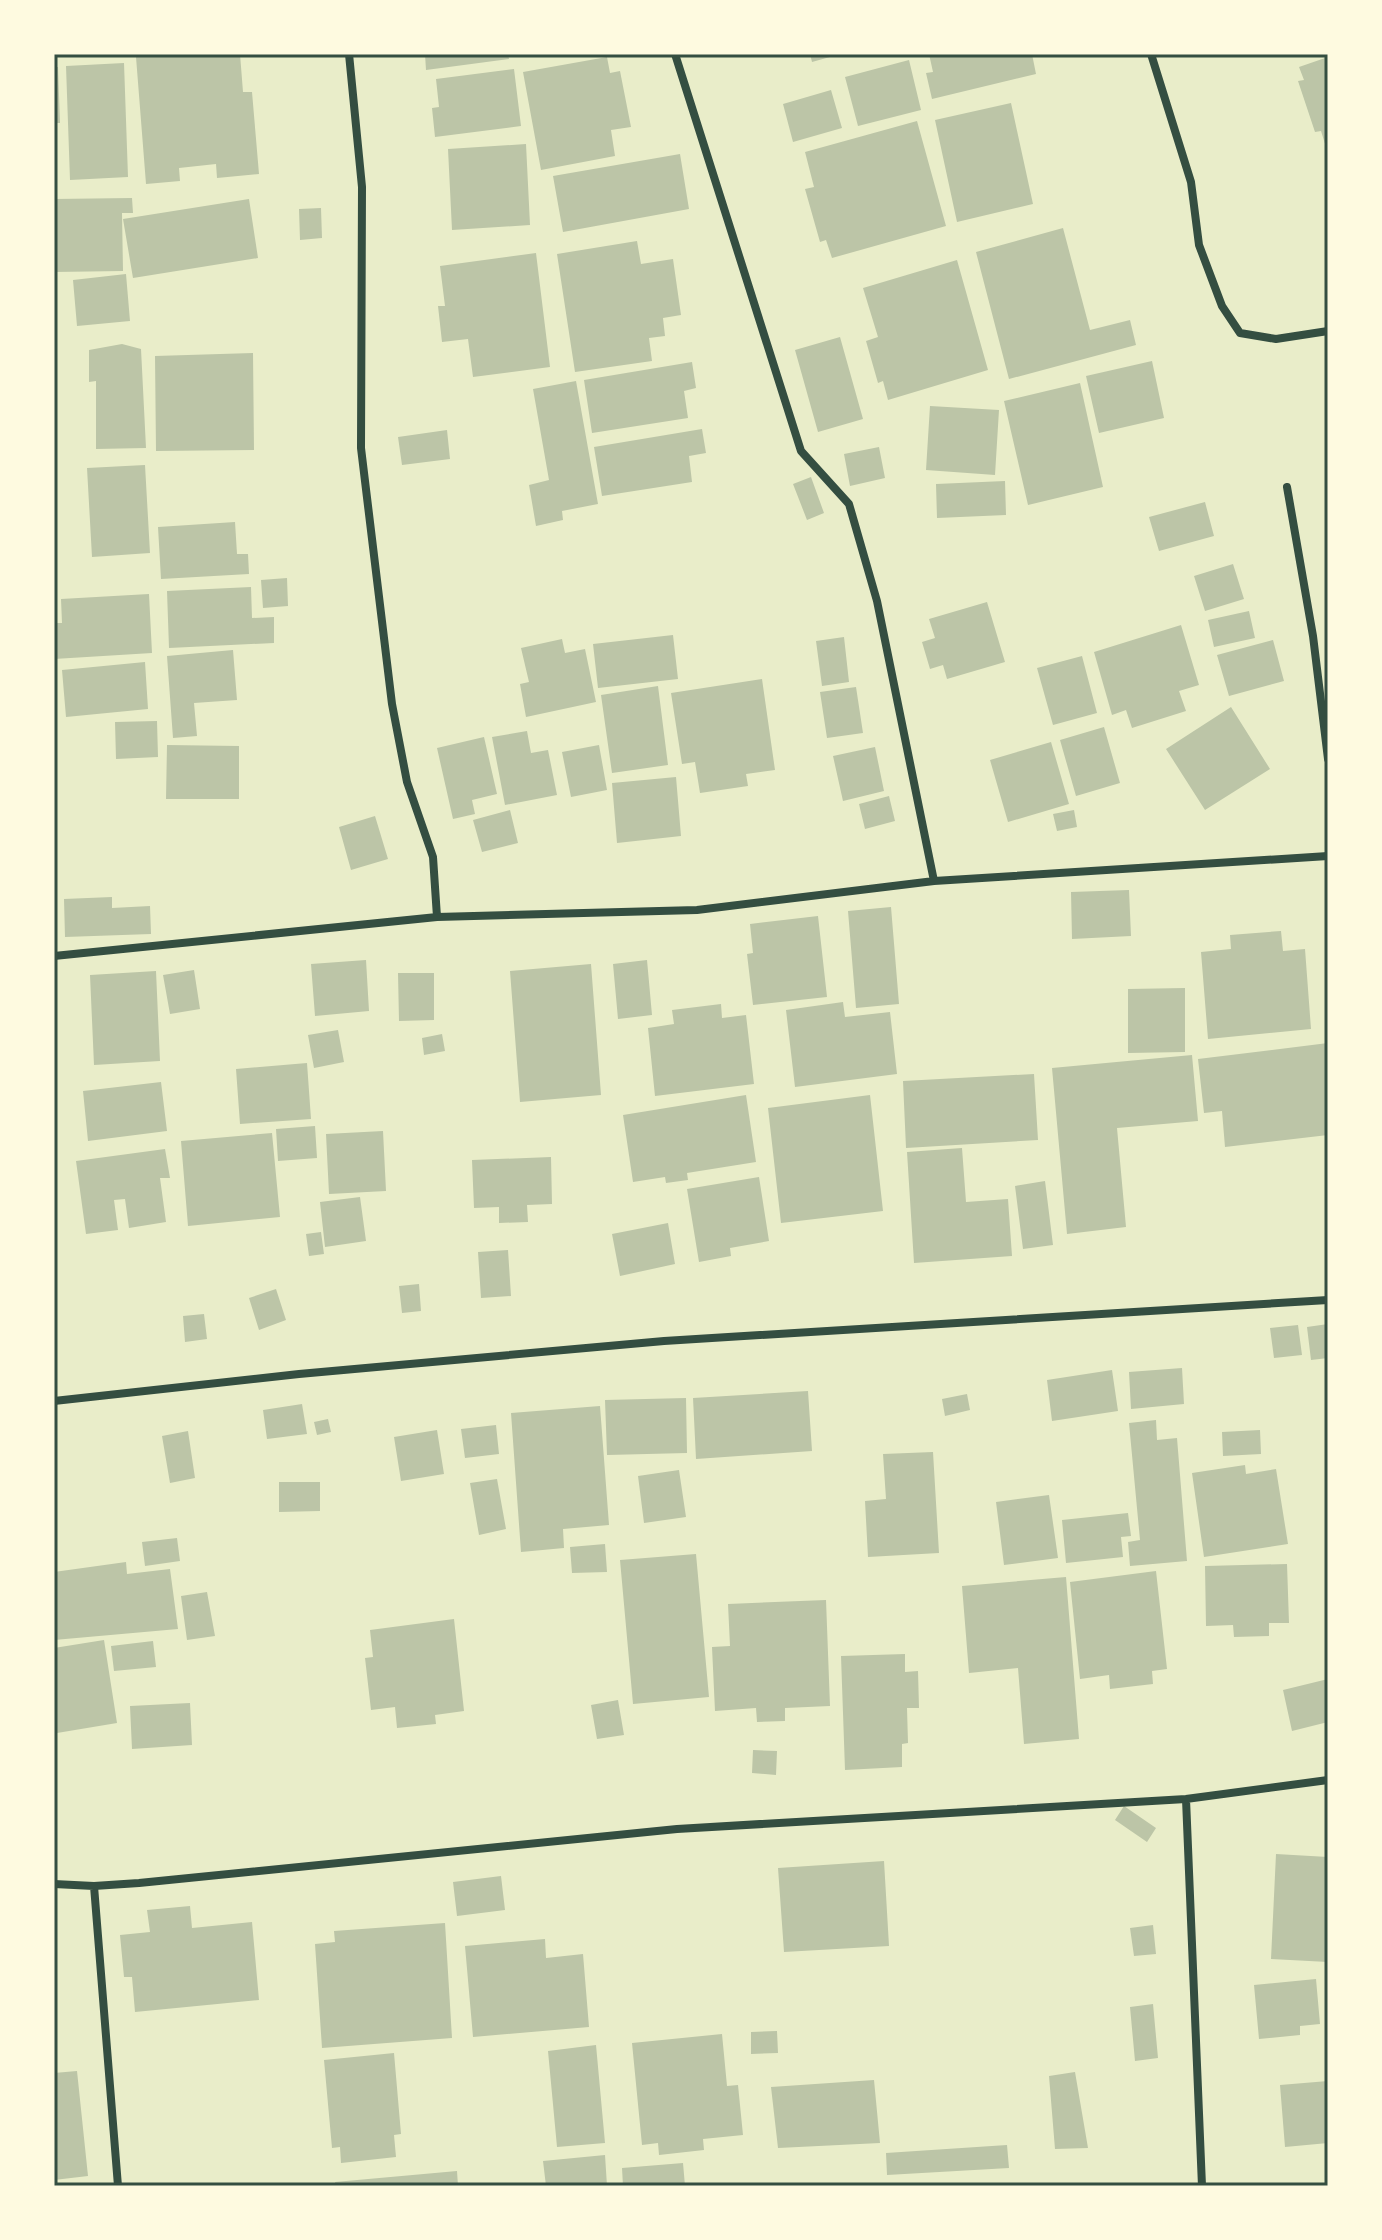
<svg xmlns="http://www.w3.org/2000/svg" width="1382" height="2240" font-family="Lato,sans-serif">
	<style>
		.building { fill: #bcc5a7 }
		.lines { fill: none; stroke-linecap: round; stroke-linejoin: round }
		.minor { stroke: #344e41; stroke-width: 8 }
		.neatline { fill: none; stroke: #344e41; stroke-width: 3 }
	</style>
	<rect width="100%" height="100%" fill="#e9edc9"/>
	<!-- building -->
	<path class="building" d="M176 54H240L243 92H252L259 174 217 178 216 164 179 168 180 181 146 184 136 57Z
		M425 54H508L509 59 426 70Z
		M810 54H837V55L812 62Z
		M929 54H1032L1036 74 932 99 926 73 933 72Z
		M607 57 610 73 620 71 631 127 611 130 615 156 541 170 523 72Z
		M1328 57V150H1327L1321 131 1315 132 1298 81 1304 80 1299 67Z
		M909 60 921 110 858 126 845 77Z
		M124 63 128 177 70 180 66 66Z
		M54 67H58L60 123H54Z
		M514 69 521 126 435 137 432 108 439 107 436 79Z
		M831 90 842 128 793 142 783 104Z
		M1011 103 1033 204 957 222 935 120Z
		M917 121 946 226 832 258 826 240 820 242 805 189 814 187 805 152Z
		M526 144 530 225 452 230 448 149Z
		M680 154 689 209 563 232 553 176Z
		M132 198 133 213H122L123 271 54 272V199Z
		M249 199 258 258 133 278 123 219Z
		M321 208 322 238 300 240 299 209Z
		M1063 228 1090 330 1130 320 1136 345 1009 379 976 252Z
		M637 241 641 264 673 259 681 315 663 318 665 336 649 338 652 361 575 372 557 254Z
		M536 253 550 367 473 377 468 339 442 342 438 306H445L440 266Z
		M957 260 988 370 888 400 883 381 878 383 866 341 878 337 863 288Z
		M126 274 130 321 77 326 73 280Z
		M840 337 863 419 818 432 795 350Z
		M122 344 141 349 146 448 96 449V381L89 382V350Z
		M253 353 254 450 156 451 155 356Z
		M1152 361 1164 418 1099 433 1086 376Z
		M692 362 696 388 684 391 688 418 592 433 584 380Z
		M576 381 598 504 562 511 563 520 536 526 529 485 549 480 533 389Z
		M1080 383 1103 487 1028 505 1004 401Z
		M930 406 999 410 995 475 926 470Z
		M702 429 706 453 689 456 692 482 602 496 594 447Z
		M447 430 450 459 402 465 398 437Z
		M879 447 885 478 850 486 844 454Z
		M145 465 150 553 92 557 87 468Z
		M811 477 824 513 807 520 793 484Z
		M1005 481 1006 515 937 518 936 484Z
		M1205 502 1214 536 1159 551 1149 517Z
		M235 522 237 554H248L249 574 161 579 158 527Z
		M1233 564 1244 599 1205 611 1194 576Z
		M287 578 288 606 263 608 261 580Z
		M251 587 252 618 274 617V643L169 648 167 591Z
		M149 594 152 653 54 659V623H62L61 599Z
		M987 602 1005 662 947 679 943 665 930 669 922 642 935 638 929 619Z
		M1249 611 1255 638 1214 647 1208 620Z
		M1181 625 1199 685 1179 691 1186 711 1132 728 1126 710 1112 715 1094 652Z
		M673 635 678 679 598 688 593 644Z
		M844 637 849 682 822 686 816 641Z
		M562 639 565 653 585 649 596 702 526 717 520 684 529 682 521 648Z
		M1273 640 1284 681 1229 696 1217 655Z
		M233 650 237 700 194 703 197 736 173 738 167 656Z
		M1082 656 1097 713 1053 725 1037 668Z
		M145 662 148 709 66 717 62 670Z
		M762 679 775 770 746 774 748 786 700 793 695 762 682 764 671 693Z
		M658 686 668 765 612 773 601 695Z
		M856 687 863 733 827 738 820 692Z
		M1231 707 1270 769 1205 810 1166 749Z
		M157 721 158 757 116 759 115 722Z
		M1104 727 1120 783 1076 796 1060 740Z
		M527 731 531 753 548 750 557 795 505 805 492 737Z
		M484 737 497 794 472 800 475 814 453 819 437 748Z
		M1051 742 1069 804 1008 822 990 760Z
		M167 745 239 746V799H166Z
		M599 745 607 790 571 797 562 752Z
		M875 747 884 791 843 801 833 756Z
		M676 777 681 836 617 843 612 783Z
		M889 796 895 821 865 829 859 804Z
		M510 810 518 843 482 852 473 820Z
		M1074 810 1077 827 1057 831 1053 814Z
		M375 816 388 859 351 870 339 827Z
		M1129 890 1131 936 1072 939 1071 892Z
		M112 897V908L150 906 151 934 65 937 64 899Z
		M891 907 899 1004 856 1008 848 911Z
		M818 916 827 997 753 1005 747 954 753 953 750 924Z
		M1281 931 1283 951 1305 949 1311 1029 1208 1039 1201 952 1231 949 1230 935Z
		M366 960 369 1011 315 1016 311 964Z
		M647 960 652 1015 618 1019 613 964Z
		M591 964 601 1095 520 1102 510 971Z
		M194 970 200 1009 170 1014 163 975Z
		M156 971 160 1061 94 1065 90 975Z
		M398 973H434V1020L399 1021Z
		M1185 988V1052L1128 1053V989Z
		M843 1002 845 1017 890 1012 897 1074 795 1087 786 1010Z
		M721 1004 722 1018 746 1015 754 1084 655 1096 648 1028 674 1024 672 1010Z
		M338 1030 344 1062 314 1068 308 1035Z
		M442 1034 445 1051 424 1055 422 1038Z
		M1328 1043V1135L1225 1147 1222 1111 1204 1113 1198 1059Z
		M1192 1055 1198 1121 1117 1128 1126 1227 1067 1234 1052 1068Z
		M307 1063 311 1119 240 1124 236 1069Z
		M1034 1074 1038 1140 906 1148 903 1081Z
		M161 1082 167 1131 88 1141 83 1091Z
		M746 1095 756 1162 687 1173 688 1180 666 1183 665 1177 633 1182 623 1115Z
		M870 1095 883 1211 781 1223 768 1108Z
		M315 1126 317 1158 278 1161 276 1129Z
		M383 1131 386 1191 329 1194 326 1134Z
		M272 1133 280 1217 188 1226 181 1141Z
		M962 1148 966 1202 1008 1199 1012 1256 914 1263 907 1152Z
		M165 1149 170 1178H160L166 1222 129 1228 125 1199 114 1200 118 1230 86 1234 76 1161Z
		M551 1157 552 1204 527 1205 528 1222 499 1223V1207L474 1208 472 1160Z
		M759 1177 769 1241 730 1248 731 1256 699 1262 687 1189Z
		M1045 1181 1053 1245 1023 1249 1015 1186Z
		M360 1197 366 1241 325 1247 320 1202Z
		M668 1223 675 1264 620 1276 612 1234Z
		M321 1232 324 1254 309 1256 306 1234Z
		M508 1250 511 1296 481 1298 478 1252Z
		M419 1284 421 1311 402 1313 399 1286Z
		M276 1289 286 1320 259 1330 249 1298Z
		M204 1314 207 1339 185 1342 183 1316Z
		M1328 1324V1358L1311 1360 1307 1327Z
		M1298 1325 1302 1355 1274 1358 1270 1328Z
		M1182 1368 1184 1404 1131 1409 1129 1372Z
		M1112 1370 1118 1411 1052 1421 1047 1380Z
		M808 1391 812 1451 696 1459 693 1398Z
		M967 1394 970 1410 945 1416 942 1399Z
		M686 1398 687 1453 607 1455 605 1400Z
		M302 1404 307 1434 267 1439 263 1410Z
		M600 1406 609 1525 563 1529 564 1548 521 1552 511 1413Z
		M328 1419 331 1432 317 1435 314 1422Z
		M1156 1420 1157 1440 1177 1438 1187 1561 1130 1566 1128 1542 1140 1540 1129 1423Z
		M496 1425 499 1454 465 1458 461 1429Z
		M437 1430 444 1474 401 1481 394 1437Z
		M1260 1430 1261 1454 1223 1456 1222 1432Z
		M188 1431 195 1478 170 1483 162 1436Z
		M933 1452 939 1553 868 1557 865 1501 886 1499 883 1454Z
		M1245 1465 1246 1474 1276 1469 1288 1544 1204 1557 1192 1473Z
		M679 1470 686 1517 644 1523 638 1476Z
		M497 1479 506 1529 479 1535 470 1483Z
		M279 1482H320V1511L279 1512Z
		M1049 1495 1058 1558 1004 1565 996 1502Z
		M1128 1513 1131 1536 1121 1537 1123 1557 1066 1563 1062 1520Z
		M177 1538 180 1561 145 1566 142 1542Z
		M605 1544 607 1572 572 1573 570 1547Z
		M696 1554 709 1697 633 1704 620 1560Z
		M126 1562 127 1574 170 1569 178 1629 54 1640V1572Z
		M1287 1564 1289 1623H1269V1636L1234 1637 1233 1625 1206 1626 1205 1566Z
		M1156 1571 1167 1669 1152 1671 1153 1684 1110 1689 1109 1675 1080 1679 1070 1582Z
		M1066 1577 1079 1739 1024 1744 1018 1668 969 1673 962 1586Z
		M207 1592 215 1636 187 1640 181 1596Z
		M826 1600 830 1706 785 1708V1721L757 1722 756 1708 715 1711 712 1647 730 1646 728 1604Z
		M454 1619 464 1711 435 1715 436 1724 397 1728 395 1707 371 1710 365 1658 373 1657 370 1630Z
		M104 1640 117 1723 57 1733 54 1648Z
		M153 1641 156 1667 114 1671 111 1646Z
		M905 1654V1672L918 1671 919 1708H907L908 1743 902 1744V1767L845 1770 841 1656Z
		M1328 1679V1722L1292 1731 1283 1690Z
		M618 1700 624 1735 597 1739 591 1705Z
		M190 1703 192 1745 132 1749 130 1706Z
		M753 1750 777 1751 776 1775 752 1773Z
		M1124 1806 1156 1828 1147 1842 1115 1820Z
		M1276 1854 1328 1857V1962L1271 1959Z
		M884 1861 889 1946 784 1952 778 1868Z
		M501 1876 505 1910 457 1916 453 1882Z
		M190 1906 192 1928 252 1922 259 2000 135 2012 132 1977H124L120 1935 150 1932 147 1910Z
		M445 1923 452 2038 322 2048 315 1944 335 1942 334 1931Z
		M1153 1925 1156 1954 1134 1956 1130 1928Z
		M545 1939 546 1958 583 1954 589 2027 473 2037 465 1946Z
		M1316 1979 1320 2024 1300 2026V2035L1259 2039 1254 1985Z
		M1153 2004 1158 2058 1135 2061 1130 2007Z
		M777 2031 778 2053 751 2054V2032Z
		M722 2034 727 2086 738 2085 743 2135 703 2139 704 2150 659 2155 658 2143 642 2145 632 2043Z
		M596 2045 605 2143 557 2147 548 2051Z
		M394 2053 401 2134 394 2135 396 2157 341 2163 340 2147 332 2148 324 2060Z
		M77 2071 88 2176 54 2180V2073Z
		M1075 2072 1088 2148 1055 2149 1049 2076Z
		M874 2080 880 2143 778 2148 771 2087Z
		M1328 2081V2143L1285 2147 1280 2085Z
		M1007 2145 1009 2168 887 2175 886 2153Z
		M605 2155 607 2186H546L543 2161Z
		M683 2163 685 2186H623L622 2168Z
		M457 2171 458 2186H336L335 2182Z"/>
	<g class="lines">
		<!-- minor -->
		<path class="minor" d="M349 54 362 187 361 448 392 704 407 782 433 857 437 917
			M675 54 801 451 849 504 877 601 934 881
			M1151 54 1191 182 1199 245 1222 306 1240 333 1276 339 1328 331
			M1287 487 1313 636 1328 759
			M54 956 437 917 697 910 934 881 1328 856
			M54 1401 299 1374 664 1341 1328 1300
			M1186 1799 1202 2186
			M54 1884 94 1886 139 1883 677 1829 1186 1799 1328 1780
			M94 1886 118 2186"/>
	</g>
	<!-- border -->
	<rect width="1382" height="2240" fill="none" stroke="#fefae0" stroke-width="112"/>
	<rect x="56" y="56" width="1270" height="2128" class="neatline"/>
</svg>
